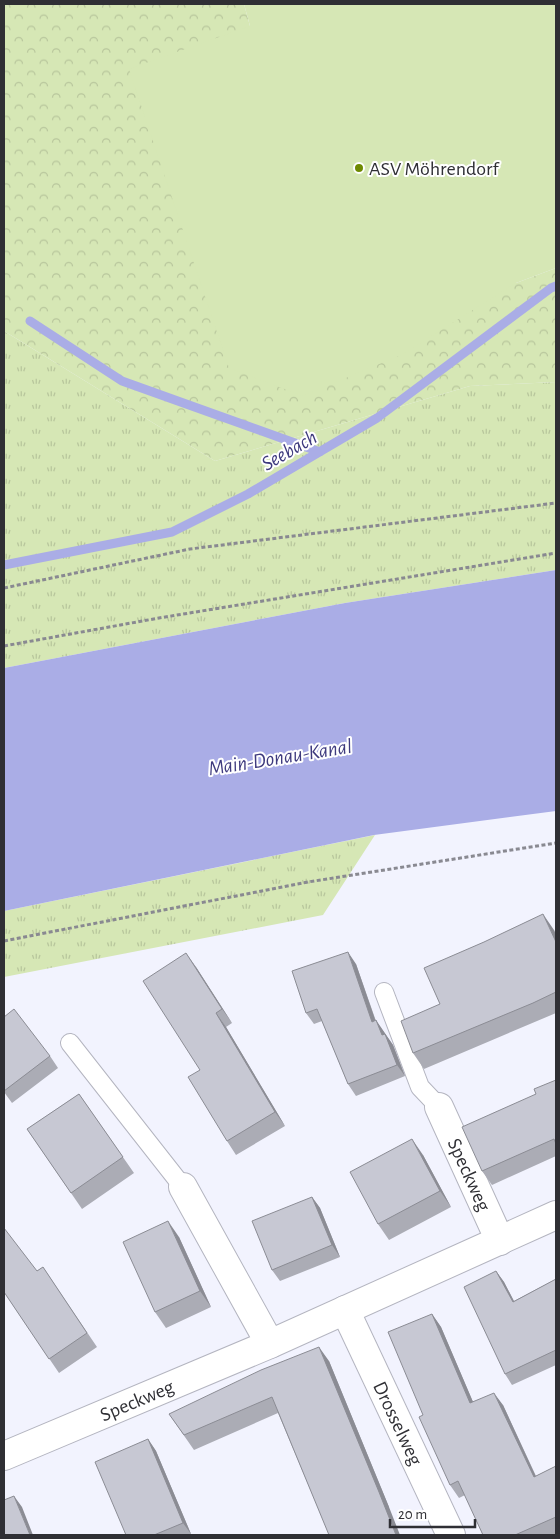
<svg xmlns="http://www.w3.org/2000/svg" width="560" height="1539" font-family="'Alegreya Sans',sans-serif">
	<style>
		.grass { fill: url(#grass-tufts) }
		.forest { fill: url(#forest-crowns) }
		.pitch { fill: #d6e7b5 }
		.water { fill: #aaade6 }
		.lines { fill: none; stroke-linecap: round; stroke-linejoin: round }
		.stream { stroke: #aaade6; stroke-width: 9 }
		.lane-casing { stroke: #b4b5c0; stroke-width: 20 }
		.street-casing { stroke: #b4b5c0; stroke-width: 30 }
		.path { stroke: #898991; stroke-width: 3; stroke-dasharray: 4 2.5; stroke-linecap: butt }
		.lane { stroke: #fff; stroke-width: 18 }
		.street { stroke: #fff; stroke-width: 28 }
		.wall { fill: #abacb5 }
		.shaded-wall { fill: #8b8c94 }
		.building { fill: #c7c8d3; stroke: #8b8c94 }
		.poi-dot { fill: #6e8a01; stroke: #fff; stroke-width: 2 }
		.labels { text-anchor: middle; stroke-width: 4; stroke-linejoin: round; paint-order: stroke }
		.poi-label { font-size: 20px; fill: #2f2f34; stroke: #fff; text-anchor: start }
		.street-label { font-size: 20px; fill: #2f2f34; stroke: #fff }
		.water-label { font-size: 21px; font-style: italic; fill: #3e3a7e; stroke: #fff }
	</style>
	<defs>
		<pattern id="grass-tufts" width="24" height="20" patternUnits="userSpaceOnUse" patternTransform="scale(1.25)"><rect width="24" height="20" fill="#d6e7b5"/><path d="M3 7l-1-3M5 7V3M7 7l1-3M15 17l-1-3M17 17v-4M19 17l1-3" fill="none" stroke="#b8c69c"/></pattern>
		<pattern id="forest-crowns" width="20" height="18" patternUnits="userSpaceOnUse" patternTransform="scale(1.25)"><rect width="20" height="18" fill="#d6e7b5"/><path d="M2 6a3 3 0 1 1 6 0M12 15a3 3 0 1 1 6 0" fill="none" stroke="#b8c69c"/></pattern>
	</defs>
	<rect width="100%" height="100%" fill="#f2f3fe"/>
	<!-- grass -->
	<path class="grass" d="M4 331 215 461 470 386 556 382V570L345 603 4 668Z
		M375 835 323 915 4 977V911Z"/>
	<!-- forest -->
	<path class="forest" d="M4 4H244L250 26 516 283 556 268V382L470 386 215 461 4 331Z"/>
	<!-- pitch -->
	<path class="pitch" d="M244 4H556V268L516 283 403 354 303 396 229 368 129 69 250 26Z"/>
	<!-- water -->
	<path class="water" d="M556 570V811L374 835 4 911V668L345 603Z"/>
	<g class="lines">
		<!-- stream -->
		<path class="stream" d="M30 321 122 381 320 452
			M4 565 172 532 248 494 377 418 551 288 556 286"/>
		<!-- lane casing -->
		<g class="lane-casing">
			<path id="lane" d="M384 992 420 1087 439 1107
				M70 1043 183 1187"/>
		</g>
		<!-- street casing -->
		<g class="street-casing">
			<g id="street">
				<path id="s1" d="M439 1107 500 1241"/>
				<path d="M183 1187 270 1344"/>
				<path id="s2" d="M345 1310 451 1535"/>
				<path id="s3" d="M4 1456 270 1344 556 1215"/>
			</g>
		</g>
		<!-- path -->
		<path class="path" d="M4 588 190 549 556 503
			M4 646 159 618 556 553
			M4 941 308 882 556 843"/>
		<!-- lane -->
		<use href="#lane" class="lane"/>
		<!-- street -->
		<use href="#street" class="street"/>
	</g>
	<!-- wall -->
	<path class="wall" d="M554 930 556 935V1013L424 1069 413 1053Z
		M356 964 376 1021 393 1045 405 1076 356 1096 348 1084 322 1021 314 1024 306 1013Z
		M196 967 232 1023 226 1027 285 1126 236 1155 227 1141Z
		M4 1017 50 1056 58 1068 12 1103 4 1092Z
		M556 1080V1156L492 1185 482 1171 536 1094Z
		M79 1094 134 1173 82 1209 27 1129Z
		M423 1155 451 1207 389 1240 378 1224Z
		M312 1197 320 1208 340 1257 280 1281 272 1270Z
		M179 1237 211 1307 166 1328 155 1312Z
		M43 1267 97 1347 59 1373 4 1292Z
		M496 1271 504 1282 514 1301 556 1279V1365L512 1385 505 1374Z
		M432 1314 441 1327 473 1402 503 1405 536 1476 556 1466V1534L553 1535H483L465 1495 459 1498 450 1485 423 1415Z
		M329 1361 389 1507 321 1515 278 1413 194 1450 169 1414Z
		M148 1439 156 1451 191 1534 189 1535H126Z"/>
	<!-- shaded-wall -->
	<path class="shaded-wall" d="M543 914 554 930 556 935V942Z
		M348 952 356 964 380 1034 372 1022Z
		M186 953 196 967 232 1023 222 1009Z
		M216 1013 226 1027 285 1126 275 1112Z
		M376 1020 393 1045 405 1076 397 1065 382 1035Z
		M412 1139 423 1155 451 1207 440 1191Z
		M312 1197 320 1208 340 1257 332 1245Z
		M168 1221 179 1237 211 1307 200 1291Z
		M496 1271 504 1282 520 1313 513 1302Z
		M432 1314 441 1327 479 1416 470 1403Z
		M319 1347 329 1361 389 1507 400 1535H396Z
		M494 1393 503 1405 542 1490 534 1477Z
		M148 1439 156 1451 191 1534 183 1523Z
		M14 1496 22 1507 33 1535H30Z"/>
	<!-- building -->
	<path class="building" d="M543 914 556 942V992L533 1003 413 1053 401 1021 440 1004 424 968 484 942Z
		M348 952 372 1022 376 1020 382 1035 385 1034 397 1065 348 1084 317 1009 306 1013 292 971Z
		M186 953 222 1009 216 1013 275 1112 227 1141 188 1077 200 1070 143 981Z
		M14 1009 50 1056 4 1091V1017Z
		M556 1080V1144L554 1139 482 1171 462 1127 536 1094 534 1089Z
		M79 1094 123 1157 71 1193 27 1129Z
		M412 1139 440 1191 378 1224 350 1172Z
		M312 1197 332 1245 272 1270 252 1221Z
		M168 1221 200 1291 155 1312 123 1242Z
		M4 1228 37 1271 43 1267 87 1333 49 1359 4 1292Z
		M496 1271 513 1302 556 1279V1350L505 1374 464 1287Z
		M432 1314 470 1403 494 1393 534 1477 556 1466V1517L515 1535H483L458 1481 450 1485 419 1417 423 1415 388 1332Z
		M319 1347 379 1492 396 1535H329L272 1397 184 1435 169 1414 261 1370Z
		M148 1439 183 1523 154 1535H126L95 1462Z
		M14 1496 30 1535H4V1500Z"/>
	<!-- markers -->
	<circle class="poi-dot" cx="359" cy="168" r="5"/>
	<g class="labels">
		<!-- poi labels -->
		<g class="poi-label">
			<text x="369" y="175">ASV Möhrendorf</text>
		</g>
		<!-- street labels -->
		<g class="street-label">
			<text dy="7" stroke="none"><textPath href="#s1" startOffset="74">Speckweg</textPath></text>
			<text dy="7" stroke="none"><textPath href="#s3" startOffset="144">Speckweg</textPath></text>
			<text dy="7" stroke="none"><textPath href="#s2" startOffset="125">Drosselweg</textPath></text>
		</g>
		<!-- water labels -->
		<g class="water-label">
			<text transform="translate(289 450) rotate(-30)" y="7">Seebach</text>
			<text transform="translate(280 757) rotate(-9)" y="7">Main-Donau-Kanal</text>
		</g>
	</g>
	<!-- border -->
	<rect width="560" height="1539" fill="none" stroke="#2f2f34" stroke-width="10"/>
	<!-- scale -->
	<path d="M390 1519v8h85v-8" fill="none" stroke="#2f2f34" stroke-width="2.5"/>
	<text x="398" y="1519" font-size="15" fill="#2f2f34" stroke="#ffffff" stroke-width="4" paint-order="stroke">20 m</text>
</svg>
